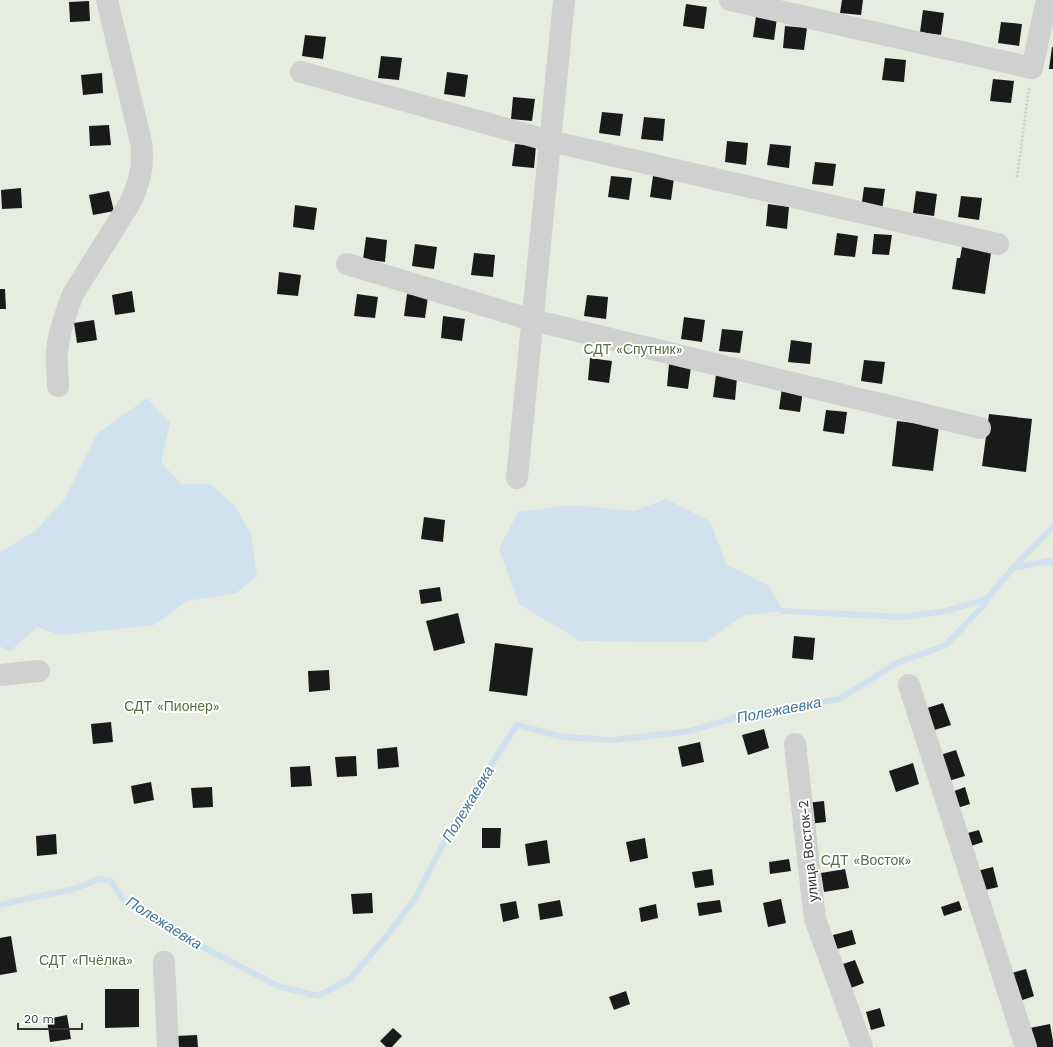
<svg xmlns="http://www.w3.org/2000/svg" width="1053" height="1047" font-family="'Work Sans',sans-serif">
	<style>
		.green { fill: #e6ecdf }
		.water { fill: #cfe2ee }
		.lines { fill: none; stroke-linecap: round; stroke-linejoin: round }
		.stream { stroke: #cfe2ee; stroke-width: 6 }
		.building { fill: #1a1a1a }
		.path { stroke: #cdcdcd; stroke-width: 2.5; stroke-dasharray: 2 2; stroke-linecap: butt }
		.minor { stroke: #d0d0d0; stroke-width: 22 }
		.labels { text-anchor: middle; stroke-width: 4; stroke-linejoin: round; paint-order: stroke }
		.park-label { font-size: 14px; fill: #56703f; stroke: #fff }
		.street-label { font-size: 14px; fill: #333; stroke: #fff }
		.water-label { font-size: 15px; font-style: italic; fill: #3f7597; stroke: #fff }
	</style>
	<rect width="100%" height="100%" fill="#fff"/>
	<!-- green -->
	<path class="green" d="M0 0H1053V1047H0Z"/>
	<!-- water -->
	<path class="water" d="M147 398 170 423 161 462 181 484H210L235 506 251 534 257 576 236 593 187 601 154 625 60 635 37 627 9 652 0 646V552L35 531 64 500 97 434Z
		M666 499 710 521 726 564 769 586 783 611 742 616 706 642 580 641 519 604 499 549 518 512 572 505 634 511Z"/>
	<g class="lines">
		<!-- stream -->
		<path class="stream" d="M1013 568 1053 527
			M783 611 902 617 946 611 987 599 1013 568 1048 561 1053 564
			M0 905 35 897 74 889 99 879 111 881 123 899 199 945 278 986 318 996 350 979 386 937 416 897 456 819 517 725 563 737 614 740 690 731 751 713 839 699 897 663 946 645 986 603 987 599"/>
	</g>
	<!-- building -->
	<path class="building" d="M842 0H863L861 15 840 13Z
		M89 1 90 21 70 22 69 2Z
		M686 4 707 7 704 29 683 26Z
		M923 10 944 13 941 35 920 32Z
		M756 16 777 18 774 40 753 37Z
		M1001 22 1022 24 1019 46 998 43Z
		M785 26 807 28 804 50 783 48Z
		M305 35 326 37 323 59 302 56Z
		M1052 47H1053V69H1049Z
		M381 56 402 58 399 80 378 78Z
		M885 58 906 60 904 82 882 80Z
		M447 72 468 75 465 97 444 94Z
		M102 73 103 93 83 95 81 75Z
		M993 79 1014 81 1011 103 990 101Z
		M513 97 535 99 532 121 511 119Z
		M602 112 623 114 620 136 599 133Z
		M644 117 665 119 663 141 641 139Z
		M109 125 111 145 90 146 89 126Z
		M727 141 748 143 746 165 725 162Z
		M515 144 536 146 534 168 512 166Z
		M770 144 791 146 789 168 767 165Z
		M815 162 836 164 833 186 812 184Z
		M611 176 632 178 629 200 608 197Z
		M653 176 674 178 671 200 650 197Z
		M864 187 885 189 882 211 861 209Z
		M21 188 22 208 2 209 1 190Z
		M109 191 114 211 93 215 89 195Z
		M916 191 937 194 934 216 913 213Z
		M961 196 982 198 979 220 958 217Z
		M768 204 789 207 787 229 766 226Z
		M295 205 317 208 314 230 293 227Z
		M837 233 858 236 855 257 834 255Z
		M874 234 892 235 889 255 872 254Z
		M366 237 387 240 385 262 363 259Z
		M963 242 992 246 985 294 952 289 957 258H960Z
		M415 244 437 247 434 269 412 266Z
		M474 253 495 255 493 277 471 275Z
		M279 272 301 275 298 296 277 294Z
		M0 289H5L6 309H0Z
		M132 291 135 312 115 315 112 295Z
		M357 294 378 297 375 318 354 316Z
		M407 294 428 297 425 318 404 316Z
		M587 295 608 297 606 319 584 316Z
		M443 316 465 319 462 341 441 338Z
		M684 317 705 320 702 342 681 339Z
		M94 320 97 340 77 343 74 323Z
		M722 329 743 331 740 353 719 351Z
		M791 340 812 343 810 364 788 362Z
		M590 358 612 361 609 383 588 380Z
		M864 360 885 362 882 384 861 381Z
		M669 364 691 367 688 389 667 386Z
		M716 375 737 378 735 400 713 397Z
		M782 388 803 390 800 412 779 409Z
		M826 410 847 412 844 434 823 431Z
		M989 414 1032 419 1026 472 982 466Z
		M897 421 939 426 933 471 892 466Z
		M424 517 445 520 443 542 421 539Z
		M440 587 442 601 421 604 419 590Z
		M458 613 465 643 434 651 426 621Z
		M794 636 815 638 813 660 792 658Z
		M495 643 533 648 527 696 489 691Z
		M329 670 330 690 309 692 308 671Z
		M943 703 951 725 931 731 924 709Z
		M111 722 113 742 93 744 91 724Z
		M764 729 769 748 748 755 742 735Z
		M700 742 704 762 682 767 678 747Z
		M397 747 399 767 378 769 377 749Z
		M956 750 965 776 945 782 937 756Z
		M356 756 357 776 337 777 335 757Z
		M913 763 919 784 896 792 889 771Z
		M310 766 312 786 291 787 290 767Z
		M151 782 154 800 134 804 131 786Z
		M212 787 213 807 193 808 191 788Z
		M965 787 970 804 954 809 949 793Z
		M824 801 826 822 808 824 806 803Z
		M482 828H501L500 848H482Z
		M979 830 983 842 968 847 964 834Z
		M56 834 57 854 37 856 36 836Z
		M645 838 648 858 630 862 626 842Z
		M547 840 550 863 528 866 525 844Z
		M789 859 791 871 770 874 769 862Z
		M993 867 998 887 981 891 977 871Z
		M712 869 714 885 695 888 692 872Z
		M845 869 849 888 824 892 821 873Z
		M372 893 373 913 353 914 351 894Z
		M781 899 786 923 768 927 763 903Z
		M560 900 563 916 540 920 538 904Z
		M720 900 722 912 699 916 697 903Z
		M516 901 519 918 503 922 500 904Z
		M959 901 962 910 944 916 941 907Z
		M656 904 658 918 641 922 639 908Z
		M852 930 856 944 837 949 833 935Z
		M11 936 17 972 0 975V938Z
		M855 960 864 983 851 988 843 964Z
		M1026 969 1034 996 1017 1002 1008 974Z
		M105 989H139V1027L105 1028Z
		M626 991 630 1004 614 1010 609 997Z
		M880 1008 885 1026 871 1030 866 1012Z
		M67 1015 71 1039 50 1042 47 1019Z
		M1050 1024 1053 1041V1047H1034L1030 1028Z
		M393 1028 402 1036 392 1047H386L380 1041Z
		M197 1035 198 1047H176V1036Z"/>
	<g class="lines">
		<!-- path -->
		<path class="path" d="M1017 177 1029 88"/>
		<!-- minor -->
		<path class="minor" d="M730 0 1032 68 1047 0
			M301 72 550 141 998 244
			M347 264 532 320 980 428
			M58 386C58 375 56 363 57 351 59 331 66 312 73 294L130 203C140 181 144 167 141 142L107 0
			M517 478 564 0
			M0 675 39 671
			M909 685 1026 1047
			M795 744 815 919 862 1047
			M164 962 168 1047"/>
	</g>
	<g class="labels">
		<!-- park labels -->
		<g class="park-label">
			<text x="633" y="354">СДТ «Спутник»</text>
			<text x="172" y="711">СДТ «Пионер»</text>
			<text x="866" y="865">СДТ «Восток»</text>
			<text x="86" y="965">СДТ «Пчёлка»</text>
		</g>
		<!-- street labels -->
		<g class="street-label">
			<text transform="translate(808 851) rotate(-96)" y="5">улица Восток-2</text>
		</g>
		<!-- water labels -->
		<g class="water-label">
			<text transform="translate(779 710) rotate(-11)" y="5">Полежаевка</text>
			<text transform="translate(468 804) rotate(-59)" y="5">Полежаевка</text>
			<text transform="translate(164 923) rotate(32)" y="5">Полежаевка</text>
		</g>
	</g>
	<!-- scale -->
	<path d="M18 1023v6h64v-6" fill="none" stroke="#333333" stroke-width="2"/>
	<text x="24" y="1023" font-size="12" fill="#333333" stroke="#ffffff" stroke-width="3" paint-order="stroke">20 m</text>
</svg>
